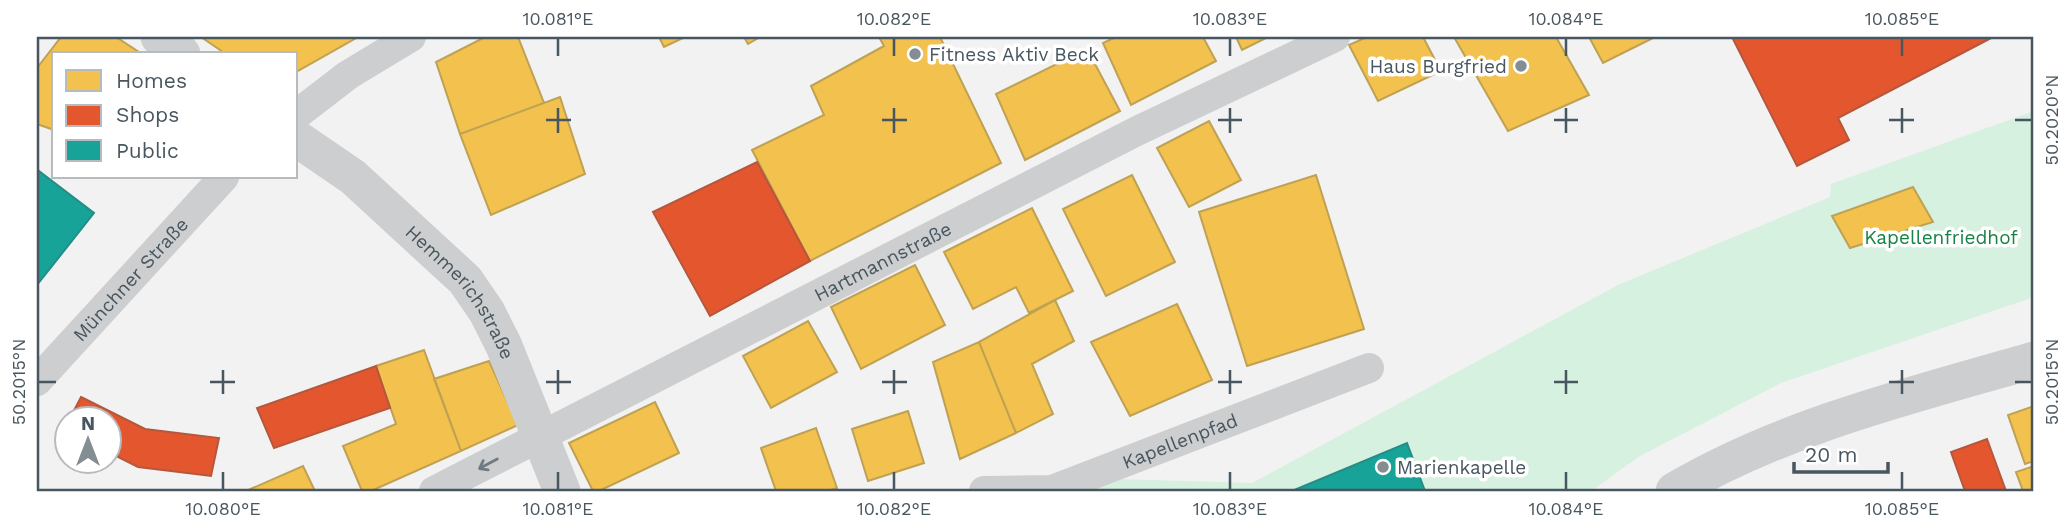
<svg xmlns="http://www.w3.org/2000/svg" width="2071" height="528" font-family="'Work Sans',sans-serif">
	<style>
		.green { fill: #d6f1df }
		.homes { fill: #f2c14e; stroke: #bfa153; stroke-width: 2 }
		.shops { fill: #e4572e; stroke: #b5573d; stroke-width: 2 }
		.public { fill: #17a398; stroke: #268c87; stroke-width: 2 }
		.lines { fill: none; stroke-linecap: round; stroke-linejoin: round }
		.minor { stroke: #ccced0; stroke-width: 30 }
		.tertiary { stroke: #ccced0; stroke-width: 37 }
		.oneway { stroke: #707a81 }
		.ticks { fill: none; stroke: #48565f; stroke-width: 2.5 }
		.poi-dot { fill: #848d92; stroke: #fff; stroke-width: 2.5 }
		.labels { text-anchor: middle; stroke-width: 7; stroke-linejoin: round; paint-order: stroke }
		.poi-label { font-size: 19px; fill: #48565f; stroke: #fff; text-anchor: start }
		.park-label { font-size: 19px; fill: #168345; stroke: #fff }
		.street-label { font-size: 19px; fill: #48565f; stroke: #fff }
		.neatline { fill: none; stroke: #48565f; stroke-width: 2.5 }
		.ticks-label { font-size: 18px; text-anchor: middle; fill: #48565f }
	</style>
	<rect width="100%" height="100%" fill="#f2f2f2"/>
	<!-- green -->
	<path class="green" d="M2034 111V297L1781 383 1640 456 1591 491H1027L1083 478 1252 483 1618 285 1830 197 1831 184Z"/>
	<!-- homes -->
	<path class="homes" d="M61 37H116L142 54H54V130L37 124V68Z
		M201 37H358L296 72V54H226Z
		M485 37H518L544 103 460 134 436 62Z
		M659 37H685L664 47Z
		M744 37H760L748 44Z
		M879 37H940L1001 163 810 261 752 150 824 115 811 86 884 46Z
		M1116 37H1203L1216 61 1131 105 1103 43Z
		M1236 37H1268L1242 50Z
		M1367 37H1423L1441 71 1378 101 1349 45Z
		M1454 37H1556L1589 95 1508 131Z
		M1589 37H1655L1603 63Z
		M1087 49 1120 111 1025 160 996 94Z
		M560 97 585 174 491 215 460 134Z
		M1209 121 1241 180 1189 207 1157 148Z
		M1132 175 1175 262 1106 296 1063 209Z
		M1316 175 1364 329 1247 366 1199 212Z
		M1913 187 1933 222 1850 248 1832 216Z
		M1032 208 1073 291 1029 313 1016 287 973 309 944 252Z
		M915 265 945 325 861 369 831 307Z
		M1055 300 1074 341 1032 364 1053 414 1016 433 979 342Z
		M1177 304 1212 380 1130 416 1091 342Z
		M808 321 837 372 771 408 743 356Z
		M979 342 1016 433 960 459 933 362Z
		M424 350 461 451 371 491H362L343 446 396 424 376 366Z
		M489 361 518 425 461 451 434 379Z
		M655 402 679 453 599 491H593L569 443Z
		M2034 406V461L2025 464 2008 415Z
		M908 411 924 463 868 481 852 429Z
		M816 428 837 488 827 491H776L761 448Z
		M303 466 315 491H246Z
		M2034 466V491H2023L2016 472Z"/>
	<!-- shops -->
	<path class="shops" d="M1732 37H1993L1838 118 1849 140 1797 166Z
		M757 162 810 261 710 316 653 212Z
		M376 366 390 408 274 448 257 408Z
		M81 397 145 429 219 438 211 476 138 467 108 452V420H69Z
		M1987 439 2006 491H1965L1951 452Z"/>
	<!-- public -->
	<path class="public" d="M39 171 94 213 37 285V174Z
		M1407 443 1425 491H1292Z"/>
	<g class="lines">
		<!-- minor -->
		<g class="minor">
			<path d="M296 115 348 75 411 37"/>
			<path id="s1" d="M37 381 224 177"/>
			<path id="s2" d="M434 491 1137 131 1335 37"/>
			<path id="s3" d="M984 491 1052 490 1369 368"/>
		</g>
		<!-- tertiary -->
		<g class="tertiary">
			<path d="M159 37 182 54"/>
			<path id="s4" d="M296 138 353 177 465 280 487 312 504 346 562 491"/>
			<path d="M1674 491C1784 426 1913 395 2034 360"/>
		</g>
	</g>
	<!-- one-way arrows -->
	<defs><path id="oneway-shaft" d="M-6 0H5M1.5-3L5.5 0L1.5 3" fill="none" stroke-width="1.6" stroke-linecap="round" stroke-linejoin="round" transform="scale(1.75)"/></defs>
	<use class="oneway" href="#oneway-shaft" transform="translate(488 464) rotate(152)"/>
	<!-- ticks -->
	<path class="ticks" d="M558 38V56M894 38V56M1230 38V56M1566 38V56M1902 38V56M558 108V133M894 108V133M1230 108V133M1566 108V133M1902 108V133M546 120H571M882 120H907M1218 120H1242M1554 120H1578M1889 120H1914M2015 120H2032M223 370V394M558 370V394M894 370V394M1230 370V394M1566 370V394M1902 370V394M38 382H56M210 382H235M546 382H571M882 382H907M1218 382H1242M1554 382H1578M1889 382H1914M2015 382H2032M223 472V490M558 472V490M894 472V490M1230 472V490M1566 472V490M1902 472V490"/>
	<!-- markers -->
	<g class="poi-dot">
		<circle cx="915" cy="54" r="7"/>
		<circle cx="1521" cy="66" r="7"/>
		<circle cx="1383" cy="467" r="7"/>
	</g>
	<g class="labels">
		<!-- poi labels -->
		<g class="poi-label">
			<text x="929" y="61">Fitness Aktiv Beck</text>
			<text x="1507" y="73" text-anchor="end">Haus Burgfried</text>
			<text x="1397" y="474">Marienkapelle</text>
		</g>
		<!-- park labels -->
		<g class="park-label">
			<text x="1941" y="244">Kapellenfriedhof</text>
		</g>
		<!-- street labels -->
		<g class="street-label">
			<text dy="7" stroke="none"><textPath href="#s2" startOffset="504">Hartmannstraße</textPath></text>
			<text dy="7" stroke="none"><textPath href="#s1" startOffset="138">Münchner Straße</textPath></text>
			<text dy="7" stroke="none"><textPath href="#s4" startOffset="228">Hemmerichstraße</textPath></text>
			<text dy="7" stroke="none"><textPath href="#s3" startOffset="205">Kapellenpfad</textPath></text>
		</g>
	</g>
	<!-- border -->
	<rect width="2071" height="528" fill="none" stroke="#ffffff" stroke-width="77"/>
	<!-- legend -->
	<rect x="52" y="52" width="245" height="126" fill="#ffffff" stroke="#b6bbbf" stroke-width="2"/>
	<rect x="66" y="70" width="35" height="21" fill="#f2c14e" stroke="#b6bbbf" stroke-width="2"/>
	<text x="116" y="88" font-size="21" fill="#48565f">Homes</text>
	<rect x="66" y="105" width="35" height="21" fill="#e4572e" stroke="#b6bbbf" stroke-width="2"/>
	<text x="116" y="122" font-size="21" fill="#48565f">Shops</text>
	<rect x="66" y="140" width="35" height="21" fill="#17a398" stroke="#b6bbbf" stroke-width="2"/>
	<text x="116" y="158" font-size="21" fill="#48565f">Public</text>
	<!-- north arrow -->
	<g transform="translate(88 440)"><circle r="33" fill="#ffffff" stroke="#b6bbbf" stroke-width="2"/>
	<path d="M0-5L12 26L0 18L-12 26Z" fill="#848d92"/>
	<text y="-10" font-size="19" font-weight="bold" text-anchor="middle" fill="#48565f">N</text>
	</g>
	<!-- scale -->
	<path d="M1794 462v10h94v-10" fill="none" stroke="#48565f" stroke-width="3.5"/>
	<text x="1805" y="462" font-size="21" fill="#48565f" stroke="#ffffff" stroke-width="5" paint-order="stroke">20 m</text>
	<rect x="38" y="38" width="1994" height="452" class="neatline"/>
	<g class="ticks-label">
		<text x="558" y="25">10.081°E</text>
		<text x="894" y="25">10.082°E</text>
		<text x="1230" y="25">10.083°E</text>
		<text x="1566" y="25">10.084°E</text>
		<text x="1902" y="25">10.085°E</text>
		<text transform="translate(2052 120) rotate(-90)" y="6">50.2020°N</text>
		<text transform="translate(19 382) rotate(-90)" y="6">50.2015°N</text>
		<text transform="translate(2052 382) rotate(-90)" y="6">50.2015°N</text>
		<text x="223" y="515">10.080°E</text>
		<text x="558" y="515">10.081°E</text>
		<text x="894" y="515">10.082°E</text>
		<text x="1230" y="515">10.083°E</text>
		<text x="1566" y="515">10.084°E</text>
		<text x="1902" y="515">10.085°E</text>
	</g>
</svg>
